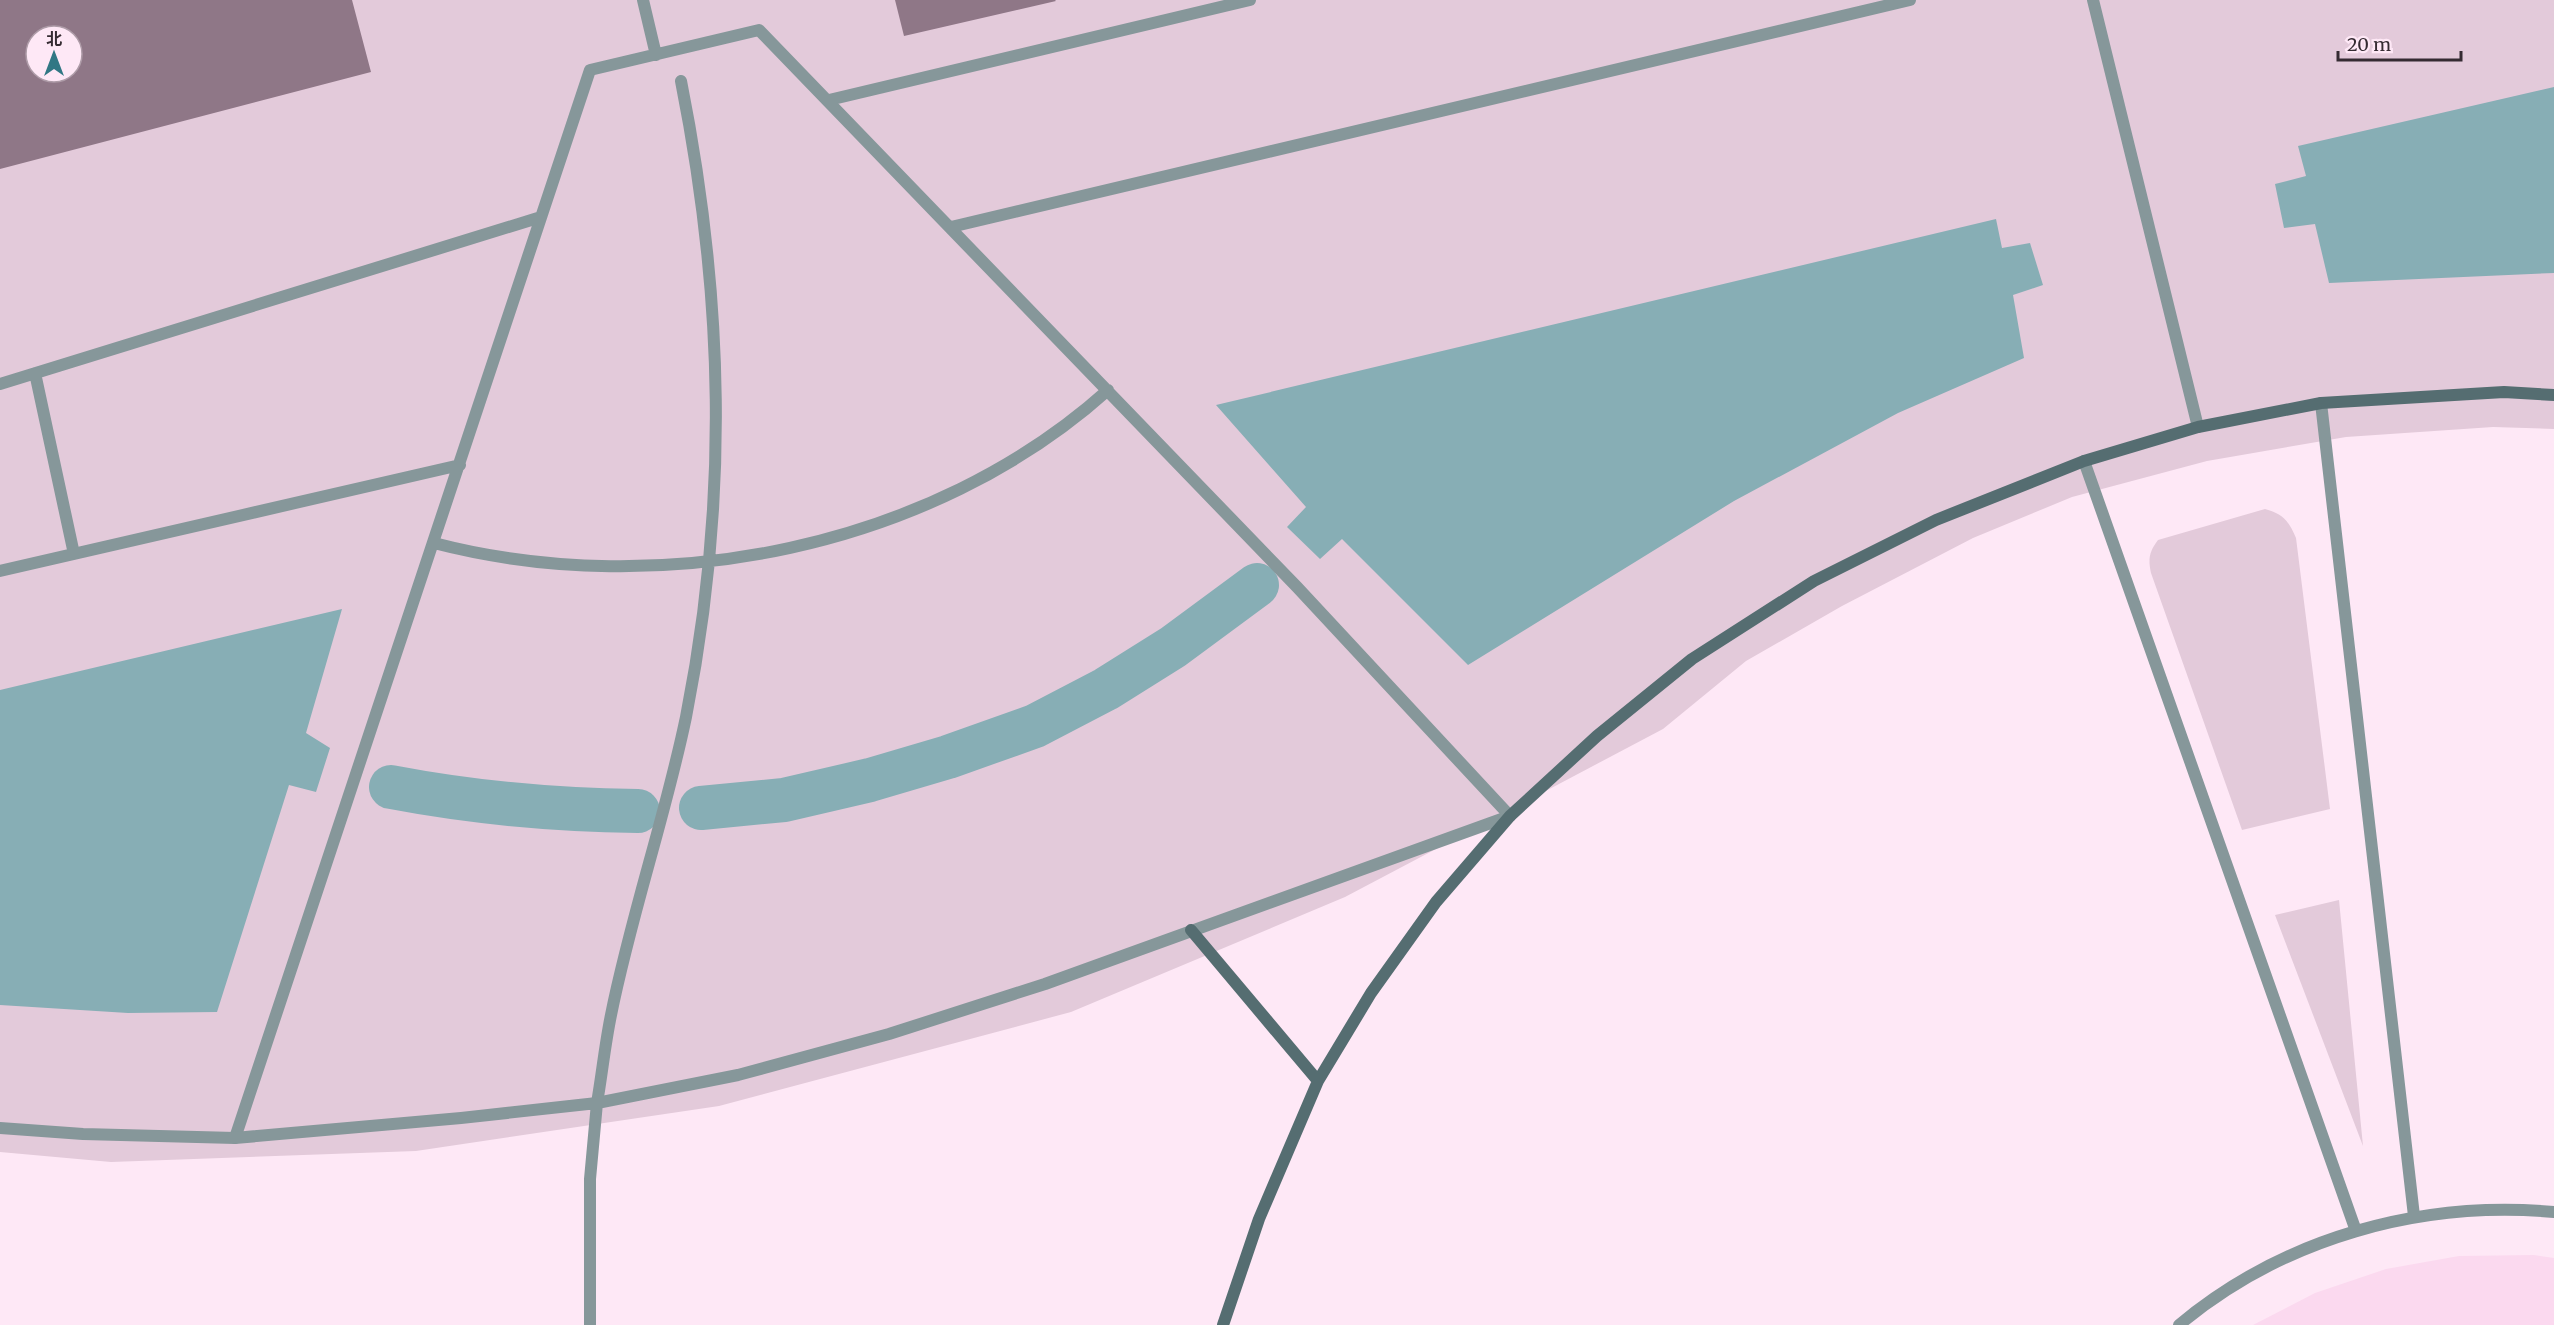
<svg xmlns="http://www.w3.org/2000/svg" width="2554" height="1325" font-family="Merriweather,'Noto Sans SC',serif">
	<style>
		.built { fill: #fbd9ef }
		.green { fill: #e3cada; fill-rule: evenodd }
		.water { fill: #87aeb5 }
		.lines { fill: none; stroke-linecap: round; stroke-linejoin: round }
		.canal { stroke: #87aeb5; stroke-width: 44 }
		.building { fill: #8f7787; fill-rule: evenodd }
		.lane { stroke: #86979a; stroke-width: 12 }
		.street { stroke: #86979a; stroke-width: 12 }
		.secondary { stroke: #556d71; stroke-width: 12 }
	</style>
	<rect width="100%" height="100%" fill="#fee8f6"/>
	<!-- built -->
	<path class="built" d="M2534 1255 2554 1258V1325H2253L2315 1293 2386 1269 2459 1256Z"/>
	<!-- green -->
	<path class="green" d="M0 0H2554V429L2493 427 2346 437 2207 461 2072 497 1973 538 1842 606 1746 661 1663 729 1345 897 1071 1012 719 1106 416 1151 111 1162 0 1152ZM36 36H72V72H36Z
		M2265 509C2283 514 2289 521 2296 538L2330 809 2242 830 2151 573C2148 559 2149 552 2158 540Z
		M2339 900 2363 1146 2275 915Z"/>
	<!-- water -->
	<path class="water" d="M2554 87V273L2329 283 2315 224 2284 228 2275 184 2306 176 2298 146Z
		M1996 219 2002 248 2030 243 2043 285 2013 295 2024 358 1898 413 1734 501 1468 665 1342 539 1320 559 1287 527 1306 507 1216 405Z
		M342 609 306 733 330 748 316 792 289 785 217 1012 128 1013 0 1005V690Z"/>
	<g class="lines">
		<!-- canal -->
		<path class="canal" d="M391 787C475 803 553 810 638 811
			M701 808 784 800 870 780 948 757 1035 726 1106 689 1173 647 1257 585"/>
	</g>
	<!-- building -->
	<path class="building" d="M0 0H352L371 72 0 169ZM36 36H72V72H36Z
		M895 0H1055L1056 1 904 36Z"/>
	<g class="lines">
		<!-- lane -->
		<path class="lane" d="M643 0 656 55
			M2093 0 2198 427
			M829 100 1250 0
			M951 227 1910 0
			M35 373 74 554
			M0 384 541 217
			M2321 403 2414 1216
			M2084 461 2356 1231
			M434 543C661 602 932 548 1108 390
			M0 571 460 465
			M597 1103C602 1074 605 1044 611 1015 631 915 665 818 686 717 729 501 724 297 681 81
			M235 1138 590 70 759 30 1297 587 1510 816
			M2179 1325C2283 1238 2420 1200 2554 1212"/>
		<!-- street -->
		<path class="street" d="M0 1128 83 1134 235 1138 461 1118 597 1103 738 1075 889 1034 1045 984 1510 816
			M590 1325V1179L597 1103"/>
		<!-- secondary -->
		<path class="secondary" d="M1191 930 1318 1081
			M1223 1325 1259 1219 1318 1081 1371 993 1436 902 1510 816 1597 736 1692 659 1814 581 1936 520 2084 461 2198 427 2321 403 2504 392 2554 395"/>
	</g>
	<!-- north arrow -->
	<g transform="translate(54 54)"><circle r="28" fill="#fee8f6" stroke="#ae9ca8" stroke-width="1.5"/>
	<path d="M0-4.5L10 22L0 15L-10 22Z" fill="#317784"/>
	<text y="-9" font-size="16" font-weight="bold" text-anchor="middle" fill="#352b32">北</text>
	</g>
	<!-- scale -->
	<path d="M2338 51v9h123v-9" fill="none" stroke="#352b32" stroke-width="3"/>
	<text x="2347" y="51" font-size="18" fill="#352b32" stroke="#fee8f6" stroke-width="4.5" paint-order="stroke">20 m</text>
</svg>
